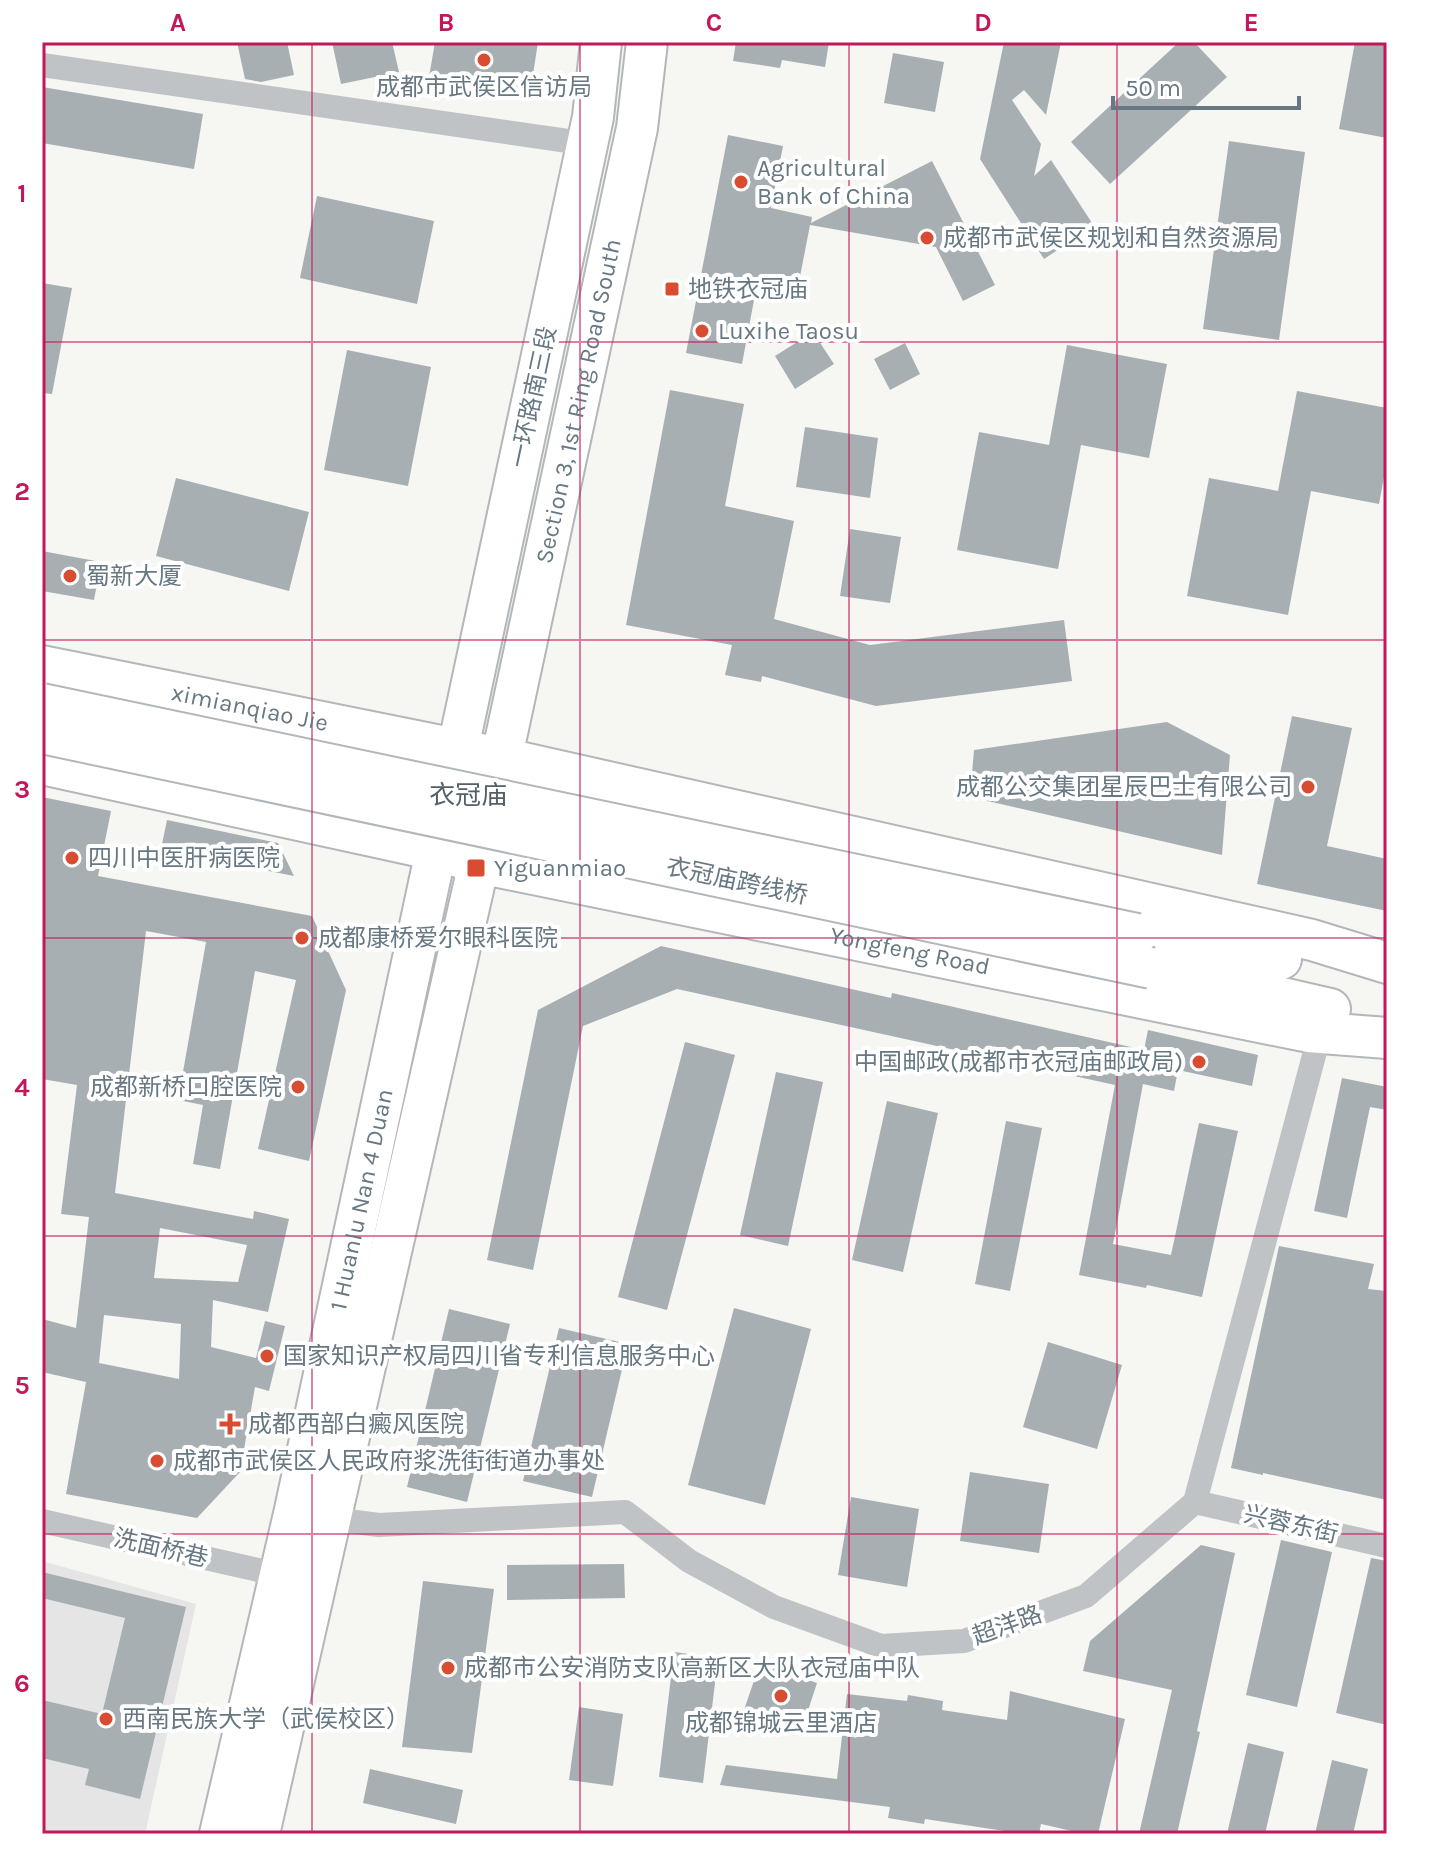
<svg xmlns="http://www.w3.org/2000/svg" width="1429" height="1876" font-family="Karla,'Noto Sans SC',sans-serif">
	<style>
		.built { fill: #e4e5e4 }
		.building { fill: #a7afb3; fill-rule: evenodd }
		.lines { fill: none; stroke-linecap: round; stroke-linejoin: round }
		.primary-casing { stroke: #b3b7ba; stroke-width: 44 }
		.street { stroke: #bfc3c6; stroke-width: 24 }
		.primary { stroke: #fff; stroke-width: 40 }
		.primary-bridge-casing { stroke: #b3b7ba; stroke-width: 44; stroke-linecap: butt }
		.primary-bridge { stroke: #fff; stroke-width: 40 }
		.grid { fill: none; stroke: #c2185b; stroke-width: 2; stroke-opacity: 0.55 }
		.poi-dot { fill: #d84d31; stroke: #fff; stroke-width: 3 }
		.labels { text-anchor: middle; stroke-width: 8; stroke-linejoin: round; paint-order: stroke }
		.poi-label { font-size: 24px; fill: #677882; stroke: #fff; text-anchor: start }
		.street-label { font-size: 24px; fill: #677882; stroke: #fff }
		.neighbourhood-label { font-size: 26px; fill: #546068; stroke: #fff }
		.neatline { fill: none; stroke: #c2185b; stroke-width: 3 }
		.grid-label { font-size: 26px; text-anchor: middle; font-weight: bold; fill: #c2185b }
	</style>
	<rect width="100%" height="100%" fill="#f6f6f3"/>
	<!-- built -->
	<path class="built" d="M42 1561 196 1604 145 1834H42Z"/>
	<!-- building -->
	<path class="building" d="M237 42H287L294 75 261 82 245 79Z
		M332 42H392L399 72 341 84Z
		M435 42H538L530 94 429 77Z
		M736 42H829L825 67 782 60 780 68 733 61Z
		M1004 42H1061L1046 115 1024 90 1012 100 1041 144 1034 176 1051 160 1094 226 1044 259 980 159Z
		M1179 42H1194L1227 77 1110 184 1071 142Z
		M1355 42H1387V138L1339 129Z
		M893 53 944 62 935 112 884 103Z
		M42 87 203 114 194 169 42 143Z
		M728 135 783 146 771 208 812 217 811 223 932 161 995 285 963 301 936 247 810 225 797 292 757 284 742 364 686 353Z
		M1229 141 1305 152 1279 340 1203 329Z
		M317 196 434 221 417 304 300 278Z
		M42 283 72 288 52 394 42 393Z
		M813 332 834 364 795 389 775 356Z
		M905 343 920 374 890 390 874 359Z
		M1067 345 1167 364 1149 458 1081 445 1058 569 957 550 979 432 1049 445Z
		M347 350 431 367 408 486 324 470Z
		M670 390 744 404 725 506 794 521 774 619 870 645 1064 620 1072 681 876 706 762 676 761 682 725 675 732 645 626 625Z
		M1297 391 1387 408V461L1379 504 1311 491 1288 615 1187 596 1209 478 1278 491Z
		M805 427 878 438 870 498 796 487Z
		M176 478 309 512 289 591 156 556Z
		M850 529 901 537 890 603 840 596Z
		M42 551 101 562 94 600 42 591Z
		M1292 716 1352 728 1327 846 1387 859V911L1257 884Z
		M1167 722 1230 755 1222 855 970 797 974 750Z
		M42 797 111 811 98 876 312 916 346 990 309 1161 258 1149 296 980 255 971 220 1169 193 1164 203 1105 178 1100 206 942 146 931 115 1193 253 1219 254 1211 289 1219 268 1312 213 1300 211 1347 256 1358 265 1321 285 1326 269 1391 255 1387 240 1472 197 1518 66 1494 86 1382 42 1372V1319L76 1328 89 1217 61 1214 77 1085 42 1079ZM160 1228 247 1245 238 1282 154 1278ZM104 1315 181 1324 179 1379 99 1363Z
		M167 820 278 843 294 876 161 849Z
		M661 946 891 998 892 993 1144 1050 1148 1030 1258 1055 1252 1086 1178 1070 1174 1091 1143 1084 1113 1244 1171 1255 1199 1123 1238 1131 1202 1297 1147 1285 1146 1288 1079 1275 1115 1085 677 989 583 1026 533 1270 487 1260 538 1010Z
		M685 1042 735 1055 667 1310 618 1297Z
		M776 1072 823 1082 788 1246 740 1235Z
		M1342 1078 1387 1087V1110L1370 1107 1347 1218 1314 1211Z
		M887 1101 938 1113 903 1272 852 1260Z
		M1006 1121 1042 1128 1010 1291 975 1284Z
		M1279 1246 1374 1264 1368 1289 1387 1291V1500L1263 1473V1475L1231 1468Z
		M734 1308 811 1329 765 1505 688 1485Z
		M449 1309 510 1324 467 1502 407 1487Z
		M559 1328 628 1344 592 1497 523 1481Z
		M1048 1342 1122 1365 1097 1449 1023 1427Z
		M970 1472 1049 1484 1039 1553 960 1541Z
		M851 1497 919 1509 907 1587 838 1575Z
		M1281 1540 1332 1552 1297 1707 1246 1695Z
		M1201 1545 1235 1553 1197 1731 1200 1732 1177 1834H1139L1172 1690 1083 1671 1090 1641Z
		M1371 1558 1387 1561V1725L1336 1713Z
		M624 1564 625 1598 507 1600V1565Z
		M42 1572 186 1607 140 1799 85 1785 89 1769 42 1758V1700L102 1714 125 1618 42 1598Z
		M423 1581 494 1589 472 1753 402 1747Z
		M674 1652 718 1658 703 1783 659 1777Z
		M760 1663 817 1683 802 1729 744 1710Z
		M1010 1691 1125 1719 1098 1834H1085L1041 1824 1039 1834H1024L925 1819 924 1824 888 1818 890 1807 720 1785 726 1765 837 1779 847 1694 907 1701 908 1695 943 1701 942 1710 1007 1720Z
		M579 1707 623 1714 613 1786 569 1780Z
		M1248 1743 1284 1752 1265 1834H1227Z
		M1332 1760 1368 1769 1353 1834H1315Z
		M370 1769 463 1790 456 1824 363 1803Z"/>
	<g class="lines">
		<!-- primary casing -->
		<g class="primary-casing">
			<g id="primary">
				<path id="s1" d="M42 666 501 758 1312 940 1387 963"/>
				<path id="s2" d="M42 764 436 850 479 863 1309 1032 1387 1038"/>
				<path d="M1137 934 1281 959"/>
				<path d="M1151 968 1330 1009"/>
				<path id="s3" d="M220 1834 295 1510 593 117 601 42"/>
				<path id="s4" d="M259 1834 479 863 637 128 647 42"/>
			</g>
		</g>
		<!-- street -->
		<path class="street" d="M42 65 582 143
			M1195 1502 1387 1546
			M332 1519 379 1525 625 1512 689 1561 774 1607 881 1646 964 1641 1086 1596 1195 1502 1320 1033
			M42 1521 280 1575"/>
		<!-- primary -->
		<use href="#primary" class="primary"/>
		<!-- primary-bridge casing -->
		<g class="primary-bridge-casing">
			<path id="primary-bridge" d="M42 704 1137 934
				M42 733 1151 968"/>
		</g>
		<!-- primary-bridge -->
		<use href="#primary-bridge" class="primary-bridge"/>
	</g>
	<!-- grid -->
	<path class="grid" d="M312 42V1834M580 42V1834M849 42V1834M1117 42V1834M42 342H1387M42 640H1387M42 938H1387M42 1236H1387M42 1534H1387"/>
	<!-- markers -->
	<g class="poi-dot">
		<circle cx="484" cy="60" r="8"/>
		<circle cx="741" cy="182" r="8"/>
		<circle cx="927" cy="238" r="8"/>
		<rect x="664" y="281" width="16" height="16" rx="4"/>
		<circle cx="702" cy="331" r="8"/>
		<circle cx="70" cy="576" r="8"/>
		<circle cx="1308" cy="787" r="8"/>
		<circle cx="72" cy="858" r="8"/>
		<rect x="466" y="858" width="20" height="20" rx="4"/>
		<circle cx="302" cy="938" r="8"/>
		<circle cx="1199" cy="1062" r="8"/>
		<circle cx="298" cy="1087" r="8"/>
		<circle cx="267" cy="1356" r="8"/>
		<path d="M226 1412h8v8h8v8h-8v8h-8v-8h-8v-8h8z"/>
		<circle cx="157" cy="1461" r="8"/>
		<circle cx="448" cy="1668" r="8"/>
		<circle cx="781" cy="1696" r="8"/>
		<circle cx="106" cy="1719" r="8"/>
	</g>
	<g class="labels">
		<!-- poi labels -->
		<g class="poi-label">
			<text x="484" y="95" text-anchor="middle">成都市武侯区信访局</text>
			<text x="757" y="176">Agricultural<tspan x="757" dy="28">Bank of China</tspan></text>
			<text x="943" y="246">成都市武侯区规划和自然资源局</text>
			<text x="688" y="297">地铁衣冠庙</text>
			<text x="718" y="339">Luxihe Taosu</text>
			<text x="86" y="584">蜀新大厦</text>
			<text x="1292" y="795" text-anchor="end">成都公交集团星辰巴士有限公司</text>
			<text x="88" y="866">四川中医肝病医院</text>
			<text x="494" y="876">Yiguanmiao</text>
			<text x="318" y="946">成都康桥爱尔眼科医院</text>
			<text x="1183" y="1070" text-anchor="end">中国邮政(成都市衣冠庙邮政局)</text>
			<text x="282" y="1095" text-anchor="end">成都新桥口腔医院</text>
			<text x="283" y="1364">国家知识产权局四川省专利信息服务中心</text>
			<text x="248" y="1432">成都西部白癜风医院</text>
			<text x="173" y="1469">成都市武侯区人民政府浆洗街街道办事处</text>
			<text x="464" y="1676">成都市公安消防支队高新区大队衣冠庙中队</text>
			<text x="122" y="1727">西南民族大学（武侯校区）</text>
			<text x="781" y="1731" text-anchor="middle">成都锦城云里酒店</text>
		</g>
		<!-- street labels -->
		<g class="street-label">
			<text transform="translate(533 397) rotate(-78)" y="8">一环路南三段</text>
			<text dy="8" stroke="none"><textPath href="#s4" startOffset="1468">Section 3, 1st Ring Road South</textPath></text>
			<text dy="8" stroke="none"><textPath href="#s1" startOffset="212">ximianqiao Jie</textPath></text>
			<text transform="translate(737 881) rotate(12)" y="8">衣冠庙跨线桥</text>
			<text dy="8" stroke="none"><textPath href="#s2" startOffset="888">Yongfeng Road</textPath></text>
			<text dy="8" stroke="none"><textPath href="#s3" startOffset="650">1 Huanlu Nan 4 Duan</textPath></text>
			<text transform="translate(1291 1524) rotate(13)" y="8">兴蓉东街</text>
			<text transform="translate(161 1548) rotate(13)" y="8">洗面桥巷</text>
			<text transform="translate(1007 1625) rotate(-20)" y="8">超洋路</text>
		</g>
		<!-- neighbourhood labels -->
		<g class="neighbourhood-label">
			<text x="468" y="804">衣冠庙</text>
		</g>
	</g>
	<!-- border -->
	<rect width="1429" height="1876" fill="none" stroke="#ffffff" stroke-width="88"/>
	<!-- scale -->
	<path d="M1113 96v12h186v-12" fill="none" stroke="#677882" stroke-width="4"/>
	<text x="1125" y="96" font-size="24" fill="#677882" stroke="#ffffff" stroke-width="6" paint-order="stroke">50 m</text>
	<rect x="44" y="44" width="1341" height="1788" class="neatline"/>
	<g class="grid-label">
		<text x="178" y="31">A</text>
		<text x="446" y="31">B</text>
		<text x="714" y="31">C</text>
		<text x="983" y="31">D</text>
		<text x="1251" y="31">E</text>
		<text x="22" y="202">1</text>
		<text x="22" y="500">2</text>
		<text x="22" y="798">3</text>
		<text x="22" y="1096">4</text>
		<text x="22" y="1394">5</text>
		<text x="22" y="1692">6</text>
	</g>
</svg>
